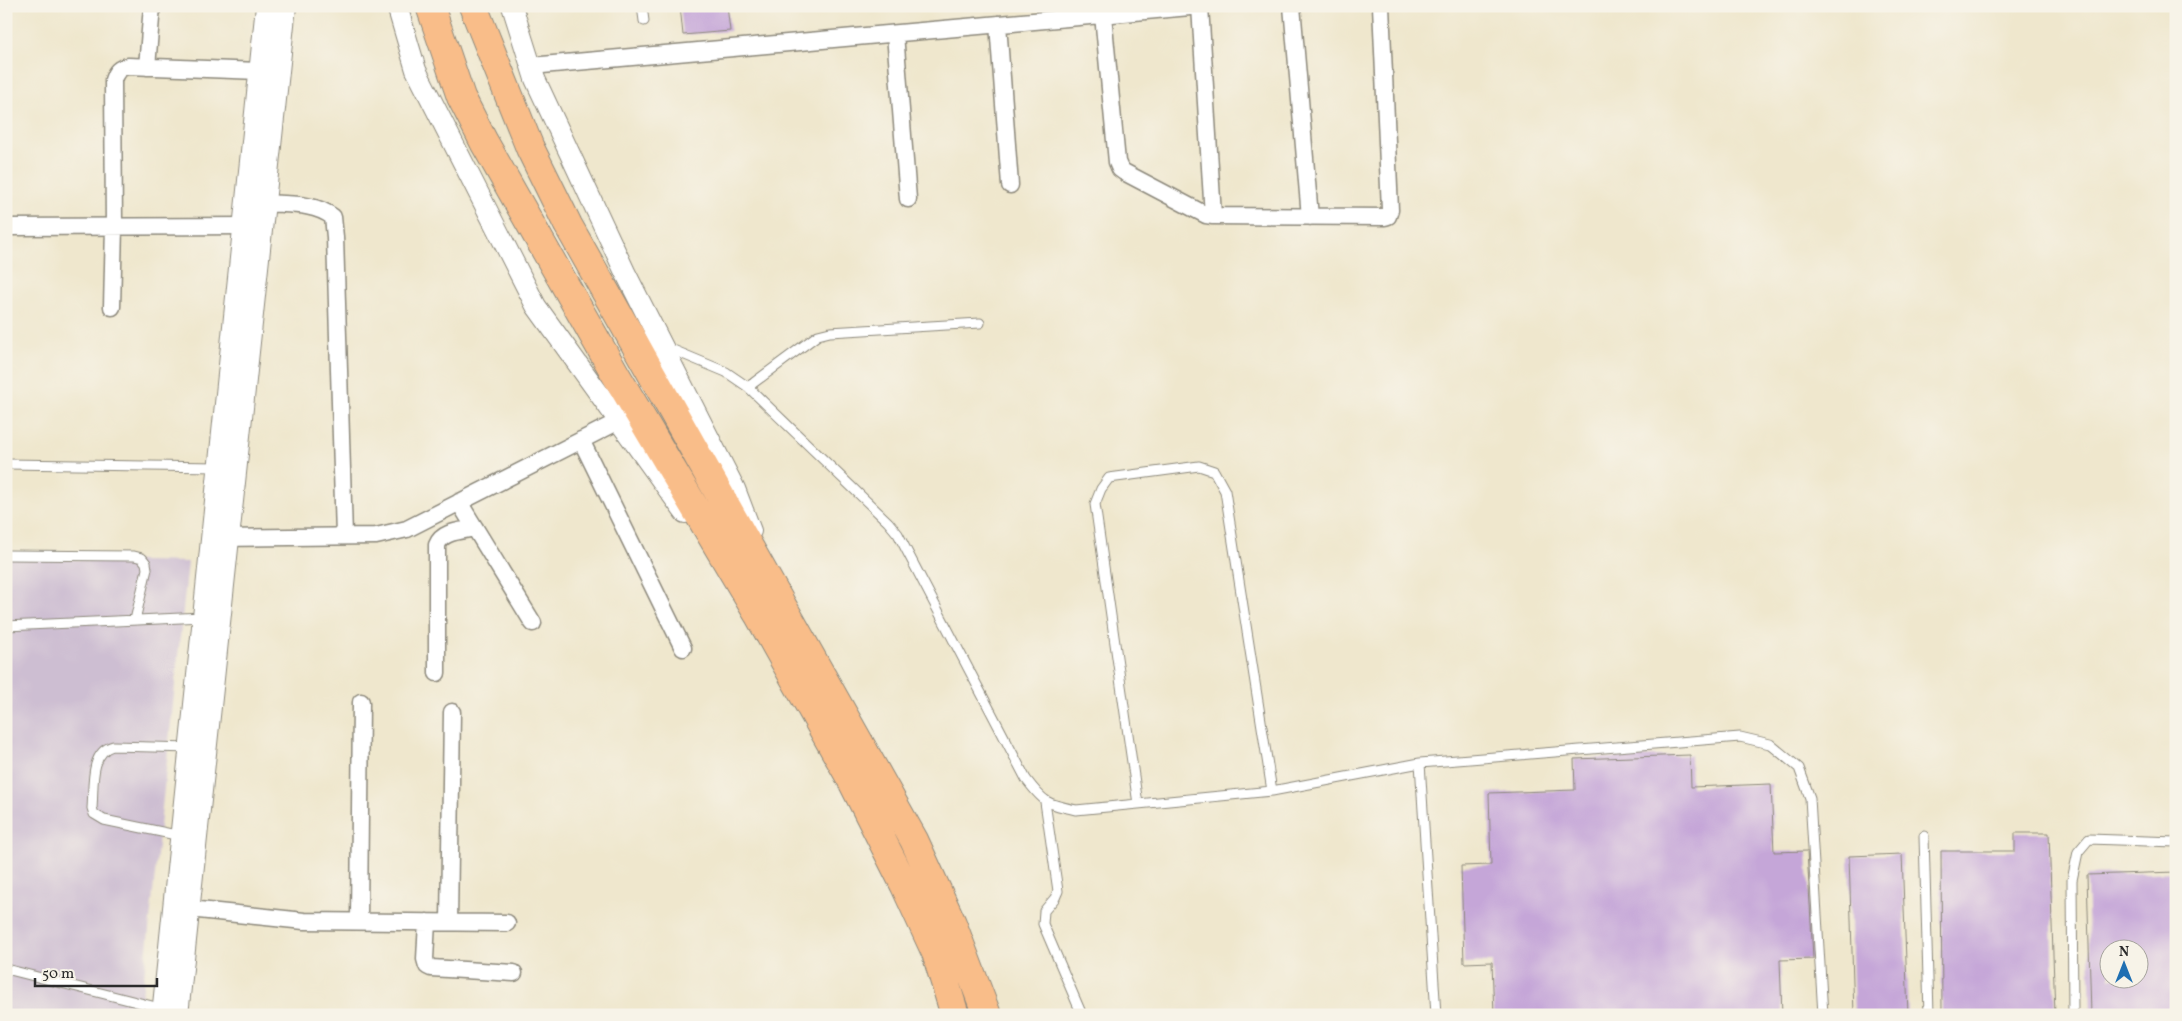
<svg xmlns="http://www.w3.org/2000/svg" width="2182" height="1021" font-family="Vollkorn,serif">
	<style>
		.industrial { fill: #cdbed2 }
		.building { fill: #c5a6d8; fill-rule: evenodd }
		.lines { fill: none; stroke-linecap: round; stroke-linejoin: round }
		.service-casing { stroke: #8d897c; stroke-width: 11 }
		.minor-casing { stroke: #8d897c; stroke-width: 19 }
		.tertiary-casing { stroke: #8d897c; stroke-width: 22 }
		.trunk-casing { stroke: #8d897c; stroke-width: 30 }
		.service { stroke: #fff; stroke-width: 9 }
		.minor { stroke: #fff; stroke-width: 16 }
		.tertiary { stroke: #fff; stroke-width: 20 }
		.trunk { stroke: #f9bd89; stroke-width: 28 }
	</style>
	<rect width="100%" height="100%" fill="#f7f3e8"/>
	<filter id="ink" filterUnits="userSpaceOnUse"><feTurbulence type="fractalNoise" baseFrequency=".02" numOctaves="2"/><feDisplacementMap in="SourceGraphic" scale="10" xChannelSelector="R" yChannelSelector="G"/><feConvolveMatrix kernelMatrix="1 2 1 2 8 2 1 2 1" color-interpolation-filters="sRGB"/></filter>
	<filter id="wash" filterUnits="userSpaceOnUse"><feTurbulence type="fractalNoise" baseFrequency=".0096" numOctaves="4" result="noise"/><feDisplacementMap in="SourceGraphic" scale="20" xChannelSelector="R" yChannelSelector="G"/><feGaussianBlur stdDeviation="1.12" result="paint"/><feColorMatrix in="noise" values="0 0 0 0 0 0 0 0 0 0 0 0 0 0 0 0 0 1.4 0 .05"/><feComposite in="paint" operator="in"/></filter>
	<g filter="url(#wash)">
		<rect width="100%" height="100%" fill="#efe7cd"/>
		<!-- industrial -->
		<path class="industrial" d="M6 558 188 562 140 1015H6Z"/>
		<g id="blocks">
			<!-- building -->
			<path class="building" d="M680 6H727L730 31 683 35Z
				M1690 755 1691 787 1771 784 1774 852 1807 851 1813 959 1780 960 1782 1015H1494L1492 962 1464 963 1461 866 1491 865 1489 793 1575 790 1574 759Z
				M2015 833H2049L2055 1015H1942L1941 851H2015Z
				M1902 854 1908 1015H1854L1849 856Z
				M2176 872V1015H2091L2087 875ZM2110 948H2140V978H2110Z"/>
		</g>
	</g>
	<g filter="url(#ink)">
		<use href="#blocks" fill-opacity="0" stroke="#8d897c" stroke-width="1"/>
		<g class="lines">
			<!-- service casing -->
			<g class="service-casing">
				<path id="service" d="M642 6 644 21
					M666 347 726 372 748 387 888 522 898 534 1026 779C1044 803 1047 804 1076 810L1272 791 1420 763 1436 1015
					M748 387 818 335 830 332 980 323
					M6 464 218 467
					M6 555 134 556 142 558 146 563 147 569 135 620
					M6 626 203 617
					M1420 763 1740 737 1770 744 1799 768 1810 798 1823 1015
					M1045 802 1058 891 1055 898 1044 911 1043 924 1082 1015
					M1138 804 1095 504 1101 489 1109 478 1199 466 1214 471 1225 491 1272 791
					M181 836 104 820 94 814 92 808C94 788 89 752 113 746L191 748
					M1924 836 1929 1015
					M6 969 164 1009
					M2073 1015 2072 880 2078 852 2089 839 2176 842"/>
			</g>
			<!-- minor casing -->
			<g class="minor-casing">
				<path id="minor" d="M1200 6 1213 216
					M1292 6 1310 217
					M1103 15 1117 162 1120 169 1124 172 1206 215 1213 216 1385 217 1388 216 1390 210 1381 6
					M998 24 1010 185
					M895 34 908 199
					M531 66 1201 6
					M147 67 152 6
					M264 203C287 205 314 202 333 217L335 237 344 536
					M6 227 254 226
					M112 307 114 227 113 80C116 71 119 68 128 66L259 71
					M581 440 683 648
					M459 502 533 623
					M218 538 376 536 407 529 619 421
					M437 673V545C442 531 462 531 475 528
					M189 909 304 921 507 923
					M359 921 361 702
					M427 922 425 959 427 966 431 968 514 973
					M449 922 452 712"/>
			</g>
			<!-- tertiary casing -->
			<g class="tertiary-casing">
				<path id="tertiary" d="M397 6 416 70 536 306 685 513
					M512 6 535 79 625 272 735 489 751 531
					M162 1015 266 6
					M178 1015 286 6"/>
			</g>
			<!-- trunk casing -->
			<g class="trunk-casing">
				<path id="trunk" d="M430 6 461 97 484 142 616 375 758 614 851 779 905 886 936 953 955 1015
					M473 6 530 148 568 225 914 840 952 923 987 1015"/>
			</g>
			<!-- service -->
			<use href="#service" class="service"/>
			<!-- minor -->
			<use href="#minor" class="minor"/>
			<!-- tertiary -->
			<use href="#tertiary" class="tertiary"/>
			<!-- trunk -->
			<use href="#trunk" class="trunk"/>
		</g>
	</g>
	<!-- margin -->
	<rect width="2182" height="1021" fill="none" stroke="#f7f3e8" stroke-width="25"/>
	<!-- north arrow -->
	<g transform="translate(2124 964)"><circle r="24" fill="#f7f3e8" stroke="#a5a39c"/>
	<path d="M0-4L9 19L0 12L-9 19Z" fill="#1f6fb2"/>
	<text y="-8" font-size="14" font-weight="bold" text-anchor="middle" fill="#2b2b2b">N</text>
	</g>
	<!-- scale -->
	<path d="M35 978v8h122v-8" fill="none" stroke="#2b2b2b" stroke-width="2.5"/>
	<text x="42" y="978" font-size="15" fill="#2b2b2b" stroke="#f7f3e8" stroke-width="4" paint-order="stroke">50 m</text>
</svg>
